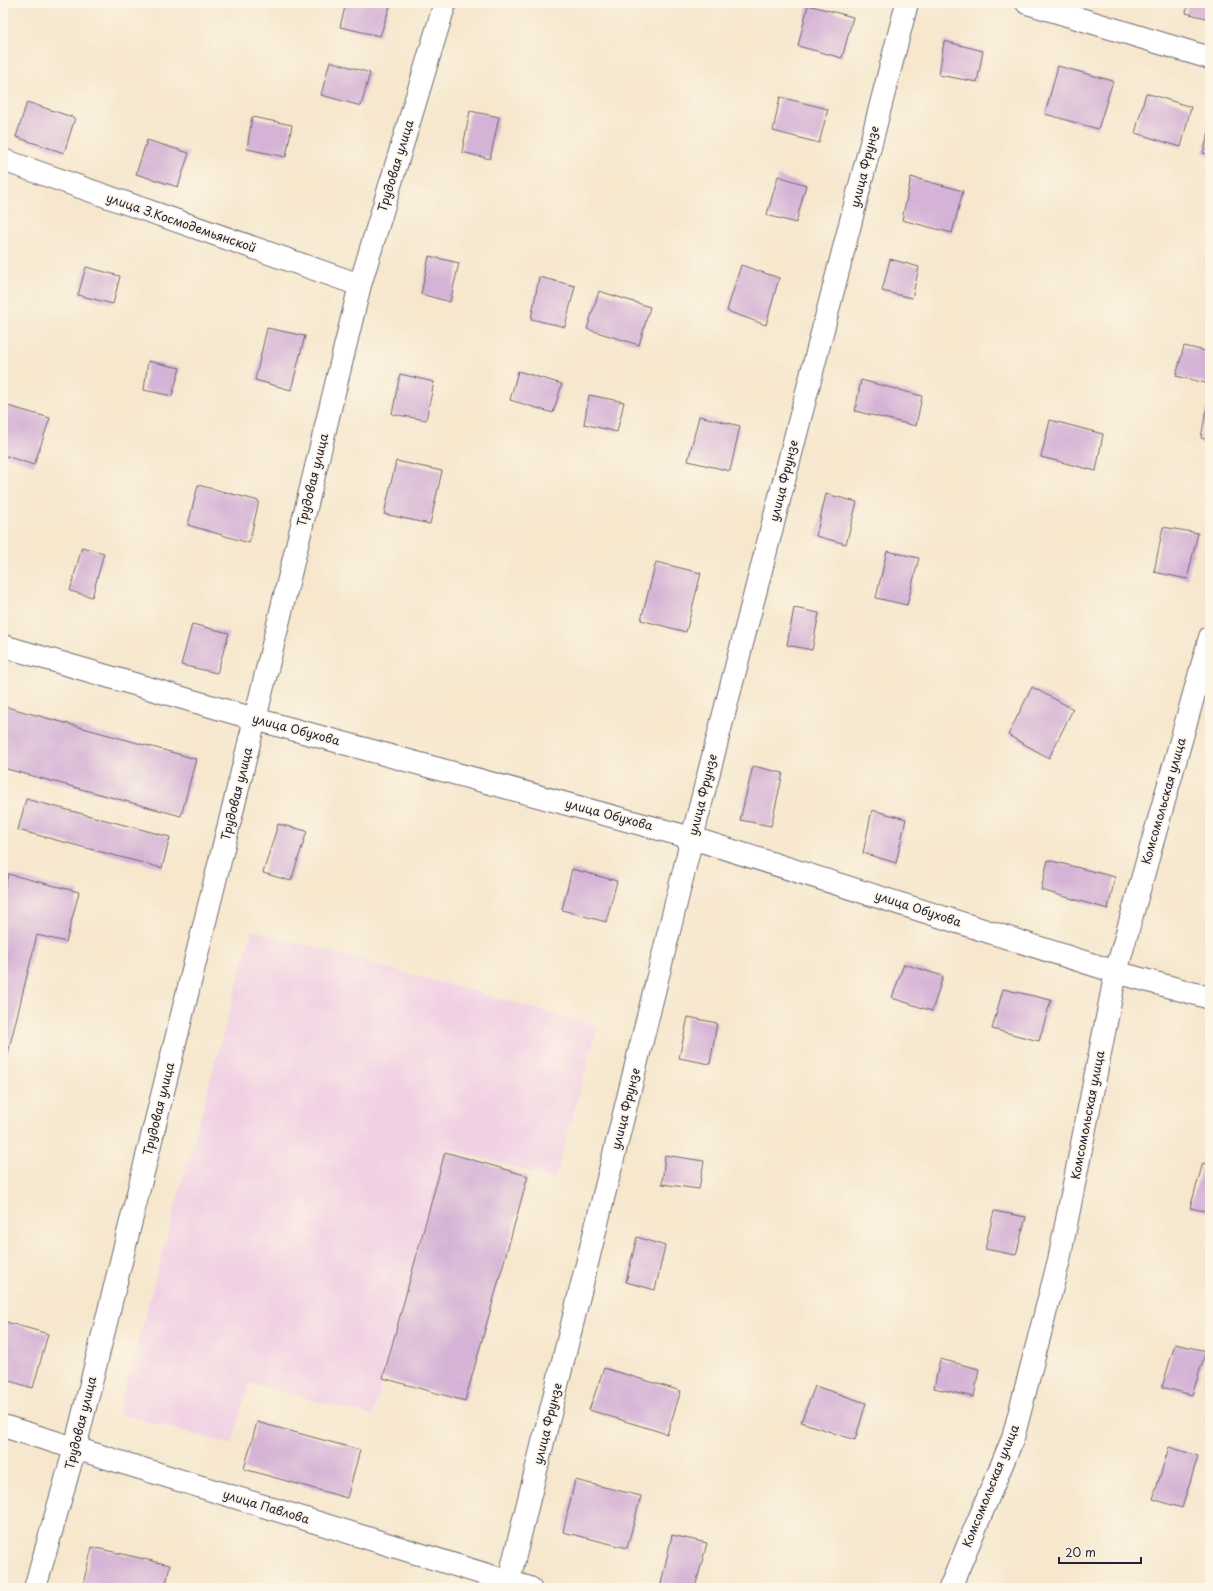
<svg xmlns="http://www.w3.org/2000/svg" width="1213" height="1591" font-family="'Playpen Sans',sans-serif">
	<style>
		.built { fill: #f1d0e4 }
		.building { fill: #d5b3d6 }
		.lines { fill: none; stroke-linecap: round; stroke-linejoin: round }
		.street-casing { stroke: #6c676e; stroke-width: 24 }
		.secondary-casing { stroke: #6c676e; stroke-width: 24 }
		.street { stroke: #fff; stroke-width: 22 }
		.secondary { stroke: #fff; stroke-width: 22 }
		.labels { text-anchor: middle; stroke-width: 3.5; stroke-linejoin: round; paint-order: stroke }
		.street-label { font-size: 12px; fill: #22223b; stroke: #fcf5e5 }
	</style>
	<rect width="100%" height="100%" fill="#fcf5e5"/>
	<filter id="ink" filterUnits="userSpaceOnUse"><feTurbulence type="fractalNoise" baseFrequency=".025" numOctaves="2"/><feDisplacementMap in="SourceGraphic" scale="8" xChannelSelector="R" yChannelSelector="G"/><feConvolveMatrix kernelMatrix="1 2 1 2 8 2 1 2 1" color-interpolation-filters="sRGB"/></filter>
	<filter id="wash" filterUnits="userSpaceOnUse"><feTurbulence type="fractalNoise" baseFrequency=".012" numOctaves="4" result="noise"/><feDisplacementMap in="SourceGraphic" scale="16" xChannelSelector="R" yChannelSelector="G"/><feGaussianBlur stdDeviation="0.9" result="paint"/><feColorMatrix in="noise" values="0 0 0 0 0 0 0 0 0 0 0 0 0 0 0 0 0 1.4 0 .05"/><feComposite in="paint" operator="in"/></filter>
	<g filter="url(#wash)">
		<rect width="100%" height="100%" fill="#f6e7cd"/>
		<!-- built -->
		<path class="built" d="M252 930 598 1026 555 1179 446 1148 373 1416 249 1383 232 1445 118 1413Z"/>
		<g id="blocks">
			<!-- building -->
			<path class="building" d="M346 3H391L380 36 340 27Z
				M1188 3H1210V19L1186 13Z
				M808 5 853 17 842 58 798 46Z
				M944 41 983 51 977 82 939 75Z
				M330 61 370 73 361 106 321 95Z
				M1058 66 1113 81 1098 129 1045 114Z
				M1146 93 1191 107 1181 147 1135 133Z
				M780 97 828 109 819 143 773 131Z
				M27 102 75 118 64 153 16 137Z
				M470 111 499 117 490 159 462 152Z
				M252 117 292 125 286 157 247 149Z
				M1210 128V155L1203 153Z
				M147 140 189 153 178 187 136 174Z
				M778 176 806 185 796 223 767 215Z
				M911 177 963 191 952 233 902 220Z
				M429 256 459 263 450 302 421 294Z
				M890 259 919 267 912 298 882 291Z
				M741 265 779 278 766 325 727 311Z
				M86 267 120 276 113 304 78 295Z
				M539 277 575 286 565 327 531 319Z
				M599 291 650 307 639 345 587 329Z
				M267 328 305 336 291 390 255 380Z
				M1184 346 1210 352V384L1176 376Z
				M148 361 180 368 172 396 144 390Z
				M518 371 562 384 553 413 510 400Z
				M400 374 434 382 426 420 392 414Z
				M861 380 922 396 916 426 855 411Z
				M589 395 624 402 617 432 584 424Z
				M8 406 50 418 34 465 3 455V419Z
				M1206 410 1210 411V440L1201 438Z
				M699 416 740 426 730 471 688 461Z
				M1050 420 1103 434 1096 471 1041 457Z
				M396 461 442 471 430 524 384 514Z
				M198 485 259 501 249 543 188 525Z
				M826 494 857 502 846 544 816 536Z
				M1163 527 1198 533 1187 579 1154 572Z
				M82 547 104 553 92 597 70 591Z
				M887 551 919 558 907 605 876 598Z
				M656 562 701 573 686 632 641 620Z
				M794 608 819 613 812 650 787 645Z
				M192 624 229 633 217 673 181 665Z
				M1032 687 1073 709 1049 758 1008 735Z
				M3 706 196 759 181 816 3 768Z
				M753 766 783 773 771 826 740 820Z
				M26 799 170 837 162 868 18 830Z
				M872 810 906 819 896 863 863 853Z
				M278 824 307 831 291 881 263 873Z
				M1048 860 1115 877 1108 909 1041 890Z
				M572 869 617 881 606 922 562 910Z
				M8 874 79 892 66 942 37 935 4 1069 3 895Z
				M904 964 943 976 932 1011 892 998Z
				M1003 989 1051 1000 1039 1041 992 1029Z
				M688 1017 717 1023 710 1064 679 1058Z
				M445 1152 528 1176 465 1401 383 1378Z
				M665 1155 704 1161 699 1189 662 1184Z
				M1203 1163 1210 1165V1212L1190 1208Z
				M994 1211 1026 1217 1016 1255 985 1249Z
				M637 1237 665 1246 655 1290 626 1282Z
				M3 1321 48 1334 33 1388 3 1379Z
				M1175 1344 1206 1351 1192 1395 1162 1387Z
				M940 1359 979 1369 974 1397 934 1388Z
				M604 1368 681 1391 667 1434 589 1410Z
				M815 1386 866 1403 855 1440 801 1422Z
				M257 1422 360 1450 347 1498 244 1469Z
				M1169 1447 1198 1456 1182 1508 1153 1499Z
				M575 1480 641 1496 627 1548 563 1532Z
				M672 1535 707 1543 695 1588H660Z
				M92 1547 170 1565 165 1588H82Z"/>
		</g>
	</g>
	<g filter="url(#ink)">
		<use href="#blocks" fill-opacity="0" stroke="#6c676e" stroke-width="1"/>
		<g class="lines">
			<!-- street casing -->
			<g class="street-casing">
				<path id="street" d="M1027 3 1210 58
					M3 160 360 285
					M3 646 255 719 692 838 1116 972 1210 998
					M35 1588 75 1448 255 719 360 285 445 3
					M507 1588 692 838 907 3
					M950 1588 1013 1438 1059 1260 1116 972 1210 637"/>
			</g>
			<!-- secondary casing -->
			<g class="secondary-casing">
				<path id="secondary" d="M3 1426 530 1588"/>
			</g>
			<!-- street -->
			<use href="#street" class="street"/>
			<!-- secondary -->
			<use href="#secondary" class="secondary"/>
		</g>
	</g>
	<g class="labels">
		<!-- street labels -->
		<g class="street-label">
			<text transform="translate(396 166) rotate(-73)" y="4">Трудовая улица</text>
			<text transform="translate(865 167) rotate(-76)" y="4">улица Фрунзе</text>
			<text transform="translate(181 223) rotate(19)" y="4">улица З.Космодемьянской</text>
			<text transform="translate(313 480) rotate(-76)" y="4">Трудовая улица</text>
			<text transform="translate(784 481) rotate(-76)" y="4">улица Фрунзе</text>
			<text transform="translate(296 730) rotate(15)" y="4">улица Обухова</text>
			<text transform="translate(237 794) rotate(-76)" y="4">Трудовая улица</text>
			<text transform="translate(703 795) rotate(-76)" y="4">улица Фрунзе</text>
			<text transform="translate(1164 801) rotate(-74)" y="4">Комсомольская улица</text>
			<text transform="translate(609 815) rotate(15)" y="4">улица Обухова</text>
			<text transform="translate(918 909) rotate(18)" y="4">улица Обухова</text>
			<text transform="translate(159 1109) rotate(-76)" y="4">Трудовая улица</text>
			<text transform="translate(626 1109) rotate(-76)" y="4">улица Фрунзе</text>
			<text transform="translate(1088 1115) rotate(-79)" y="4">Комсомольская улица</text>
			<text transform="translate(81 1423) rotate(-76)" y="4">Трудовая улица</text>
			<text transform="translate(548 1424) rotate(-76)" y="4">улица Фрунзе</text>
			<text transform="translate(991 1486) rotate(-68)" y="4">Комсомольская улица</text>
			<text transform="translate(266 1507) rotate(17)" y="4">улица Павлова</text>
		</g>
	</g>
	<!-- margin -->
	<rect width="1213" height="1591" fill="none" stroke="#fcf5e5" stroke-width="16"/>
	<!-- scale -->
	<path d="M1059 1557v6h82v-6" fill="none" stroke="#22223b" stroke-width="2"/>
	<text x="1065" y="1557" font-size="12" fill="#22223b" stroke="#fcf5e5" stroke-width="3" paint-order="stroke">20 m</text>
</svg>
